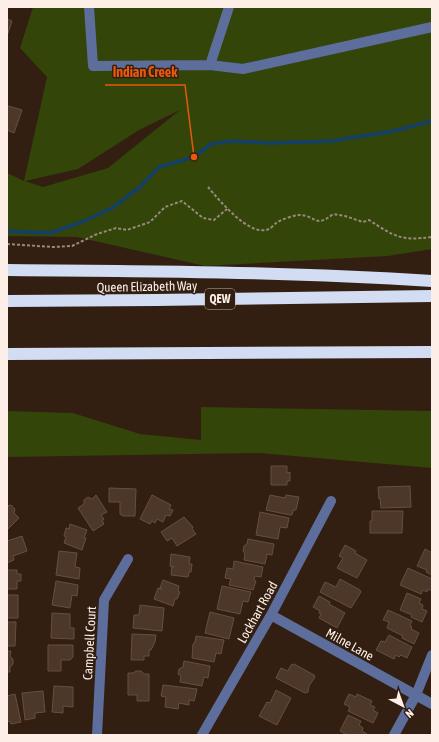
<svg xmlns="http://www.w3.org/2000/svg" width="439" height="742" font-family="'Asap Condensed',sans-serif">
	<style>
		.green { fill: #334508; fill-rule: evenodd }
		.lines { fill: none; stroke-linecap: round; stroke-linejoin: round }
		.stream { stroke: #133f69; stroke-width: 3.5 }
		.building { fill: #4c3729; stroke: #664f41 }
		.path { stroke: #99897f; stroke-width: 2; stroke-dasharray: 3 2; stroke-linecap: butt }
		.minor { stroke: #5d6e9d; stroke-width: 10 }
		.highway { stroke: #d2dcf3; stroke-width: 12 }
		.labels { text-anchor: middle; stroke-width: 3; stroke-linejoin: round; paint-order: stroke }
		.shield { fill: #321f12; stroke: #c0b1a7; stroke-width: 1 }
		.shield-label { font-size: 12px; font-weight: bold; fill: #fdefe7 }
		.street-label { font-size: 13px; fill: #fdefe7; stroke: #321f12 }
		.leader { fill: none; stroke: #e8590c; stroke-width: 1.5 }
		.callout-dot { fill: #e8590c; stroke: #321f12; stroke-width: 1.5 }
		.callout-label { font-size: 14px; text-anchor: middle; font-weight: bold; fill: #e8590c; stroke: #321f12; stroke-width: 3; stroke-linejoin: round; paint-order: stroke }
	</style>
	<rect width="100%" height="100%" fill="#321f12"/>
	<!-- green -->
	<path class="green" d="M33 7H432V249L388 256 205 266 77 237 7 236V173L24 181 47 77 20 48ZM180 110 108 168 43 187 25 181 78 169 139 130Z
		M201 407 432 411V468L259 453 7 457V411L73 413 140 434 201 440Z"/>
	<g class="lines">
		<!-- stream -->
		<path class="stream" d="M7 231 50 233 82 222 112 208 140 187 159 167 194 157 211 144 232 141 271 143 332 141 394 131 432 121"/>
	</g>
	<!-- building -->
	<path class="building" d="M7 19 12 21 7 36Z
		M8 106 22 110 14 133 7 130V110Z
		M271 466H287V473L290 472V481H287V485H271Z
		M410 486 411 507 381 508 380 498 379 499 378 487Z
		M109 488 136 489 135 516H123L120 514V502H109Z
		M96 495 107 512 101 515 104 519 102 520 104 524 93 531 78 508 84 504V500L88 497 92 499Z
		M152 495 171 505 169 509 173 510 170 516 166 515 163 522 157 519 155 523 152 521 150 524 140 519Z
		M270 495 285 498 286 495 299 497 296 510H293L292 515H290L266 510Z
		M11 505 15 509 14 513 19 518 7 530V506Z
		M372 511H403L402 533H370V521H372Z
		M260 512 289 518 287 528 280 527 278 539 256 535Z
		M184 517 193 527 192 529 196 534 177 546 172 538 167 541 161 532Z
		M70 524 87 530 84 538H86L82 550 64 543 66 537 64 536 66 528 69 529Z
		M22 536 27 551 13 556 14 560 7 563V541Z
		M248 539 274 544 272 555 267 554 265 564 244 560 245 554 243 551 244 546 247 544Z
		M345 545 356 551 355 553 367 560 357 578 337 568 343 558 339 556Z
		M425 549 432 553V575L426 572 427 570 417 566Z
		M59 551 77 553 75 567 80 568 79 579 56 575Z
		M171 554 190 557 189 564H192L191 572H189L188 577 171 575 172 567H174L170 566Z
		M234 561 263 567 261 577 255 576 254 580 256 581 253 590 229 585 231 579 225 578 227 568 233 569Z
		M408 568 432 579V591L428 589 427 592 423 590 421 594 400 585Z
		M7 570H17V574H21V581H17V589H7Z
		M340 579 360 590 361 592 351 608 320 592 325 582 336 587Z
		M163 580 179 586 178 591 180 592 177 599H175L173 606 154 599 158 588 162 589 160 588Z
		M56 581 78 585 77 596 72 595 70 608 52 605Z
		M222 586 251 592 248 602 243 601 240 614 217 609Z
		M407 593 421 599 419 603 423 605 422 609 427 611 422 622 411 617 412 615 400 610Z
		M7 595H18V618H7Z
		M319 596 330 602 329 604 345 613 337 628 319 618 321 614 319 613 320 611 313 607Z
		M140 605 164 608 162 631 133 628 134 615H139Z
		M388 610 412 621 410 625 412 627 411 629 419 633 414 644 402 638 403 636 387 628 389 622 383 620Z
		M210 612 234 618 229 639 205 633Z
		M52 613 70 614V628H74V639L51 638Z
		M7 622H16L15 646H7Z
		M132 634 156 635 155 642 151 650H149V656H144V660H131Z
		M389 635 412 647 407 658 401 655 399 657 396 655 394 659 376 650 381 641 385 642Z
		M196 636 224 640 221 654 216 653 214 662 192 658 193 644 195 642Z
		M48 645H73V657L70 660H61V671H48Z
		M7 651H11L10 656 13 659V664L10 667V672H7Z
		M184 661 210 666 208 678 204 677 202 686 180 682 181 676 178 674 179 669 183 667Z
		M294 664 314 675 315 677 309 686 308 692 305 693 276 678 281 668 288 671 291 665Z
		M136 671H141L144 674H149V701H137V695H128V673H133Z
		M163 685 197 689 195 698 194 701 189 700V705L179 703 178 709 165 707 166 697 161 696Z
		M54 686 73 687V707L63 706V713L52 712Z
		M276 690 291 698 277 725 259 716 267 702 270 703Z
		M43 691 45 712 35 713V718L25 720 22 693Z
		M15 694 21 722 11 724 10 721 7 722V696Z
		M349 694 356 697 357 694 372 701 370 705 375 707 373 710 378 713 373 723 348 711 350 707 344 704Z
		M348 715 361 721 359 725 363 728 362 731 367 734V735H347L340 731Z"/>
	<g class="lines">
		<!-- path -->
		<path class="path" d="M208 187C219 200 250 238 269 229 271 228 274 225 276 223 282 219 292 216 299 215 316 215 315 229 333 214L345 216 363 222 369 220C395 237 401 241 432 237
			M7 244 53 247 72 246 97 234 116 228 127 230 150 222 165 207 182 201 203 218 214 220 227 209"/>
		<!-- minor -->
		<path class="minor" d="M89 7 93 66 210 65
			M229 7 210 65 243 69 432 27
			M271 615 432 704
			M97 735 104 600 128 559
			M202 735 271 615 331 501
			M394 735 416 695 432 655"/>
		<!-- highway -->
		<path class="highway" d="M7 270C149 271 291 272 432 281
			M7 301 156 300 432 296
			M7 354 432 352"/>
	</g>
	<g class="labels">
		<!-- shield labels -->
		<rect class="shield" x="205" y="289" width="30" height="20" rx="3"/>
		<g class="shield-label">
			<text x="220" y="303">QEW</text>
		</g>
		<!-- street labels -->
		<g class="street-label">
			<text transform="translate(147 286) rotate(-1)" y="5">Queen Elizabeth Way</text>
			<text transform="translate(257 612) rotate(-61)" y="5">Lockhart Road</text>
			<text transform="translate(89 643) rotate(-87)" y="5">Campbell Court</text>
			<text transform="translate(350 644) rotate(29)" y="5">Milne Lane</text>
		</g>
	</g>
	<!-- callouts -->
	<path class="leader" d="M194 157L185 85H105"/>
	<circle class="callout-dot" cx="194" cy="157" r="4"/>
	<g class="callout-label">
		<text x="145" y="77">Indian Creek</text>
	</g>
	<!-- border -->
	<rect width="439" height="742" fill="none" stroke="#fdefe7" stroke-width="16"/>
	<!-- north arrow -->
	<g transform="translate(403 706) rotate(139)" stroke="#321f12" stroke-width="3" paint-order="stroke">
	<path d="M0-3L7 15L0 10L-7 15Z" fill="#fdefe7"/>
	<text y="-6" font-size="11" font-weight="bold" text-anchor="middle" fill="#fdefe7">N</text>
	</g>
</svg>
